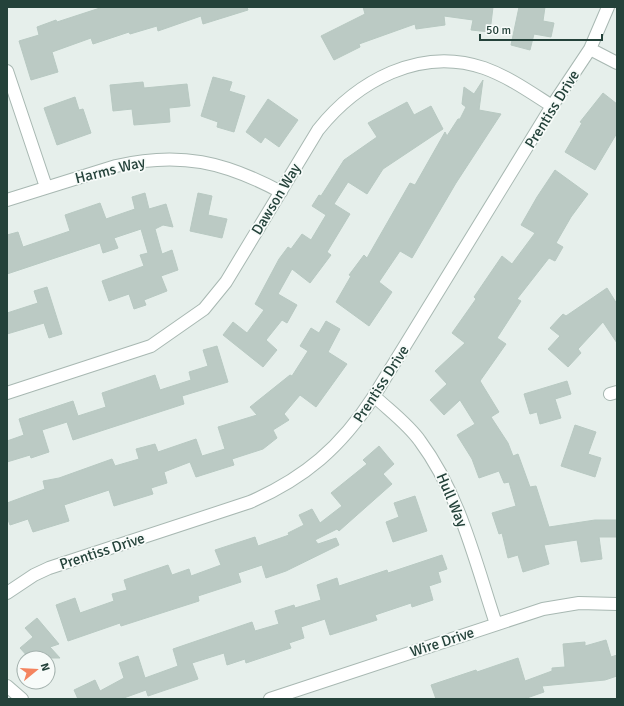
<svg xmlns="http://www.w3.org/2000/svg" width="624" height="706" font-family="Signika,sans-serif">
	<style>
		.building { fill: #bbcac4; stroke: #b8c9c2 }
		.lines { fill: none; stroke-linecap: round; stroke-linejoin: round }
		.minor-casing { stroke: #a8b8b2; stroke-width: 14 }
		.tertiary-casing { stroke: #a8b8b2; stroke-width: 14 }
		.minor { stroke: #fff; stroke-width: 12 }
		.tertiary { stroke: #fff; stroke-width: 12 }
		.labels { text-anchor: middle; stroke-width: 3.5; stroke-linejoin: round; paint-order: stroke }
		.street-label { font-size: 15px; fill: #24423a; stroke: #f7fbf9 }
	</style>
	<rect width="100%" height="100%" fill="#e6efeb"/>
	<!-- building -->
	<path class="building" d="M103 7H247L248 10 203 24 201 16 158 31 157 26 130 34 129 32 93 44 91 38 52 52 58 72 31 80 19 41 39 35 37 27 56 20 57 22Z
		M363 7H493L490 32 471 30 473 20 444 16 445 25 416 29 415 24 359 44 360 47 334 60 321 36 365 14Z
		M519 7H545L543 21 554 23 551 37 534 34 530 50 511 45Z
		M213 77 232 82 229 91 245 96 234 132 217 127 218 122 201 116Z
		M483 80 479 110 501 114 456 183 412 258 400 251 379 282 392 292 369 326 336 302 351 276 349 275 364 255 367 258 410 183 415 185 445 132 447 136 458 119H460L466 107 462 104 464 87 474 94Z
		M143 82 144 88 187 84 190 106 169 108 170 122 134 125 132 109 113 111 110 85Z
		M603 93 617 104V133L595 170 565 152 582 123 580 122Z
		M75 97 79 110 83 109 91 133 57 145 44 108Z
		M268 99 298 120 279 147 265 137 261 143 246 132Z
		M407 102 414 115 431 106 443 129 383 169 367 194 348 182 334 204 350 214 327 252 331 255 310 283 292 269 278 294 297 305 287 323 282 320 266 340 277 350 263 367 223 335 233 322 247 333 264 310 255 304 279 259 288 247 291 249 302 234 311 240 326 215 312 206 319 195 321 196 344 160 377 137 368 123Z
		M555 170 588 194 571 217 556 243 563 247 555 261 549 258 517 299 521 301 497 338 506 344 480 381 499 412 491 417 508 443 513 456 518 454 530 487 536 486 549 527 595 520H617V537H599L602 559 581 562 577 540 544 545 549 564 523 572 518 555 508 558 502 533 499 534 492 513 516 506 509 482 504 483 499 471 479 478 472 459 457 435 475 424 460 400 444 415 430 400 447 384 435 371 465 343 452 333 476 299 474 297 502 256 512 264 535 233 521 225 537 197Z
		M145 193 149 209 166 204 173 227 163 225 155 229 162 254 172 250 178 270 161 276 167 291 144 300 146 305 134 309 129 294 109 301 102 281 144 266 140 255 148 253 141 229 114 238 118 248 103 253 100 243 7 274V235L18 232 23 247 70 231 65 215 100 203 106 219 135 209 132 197Z
		M198 193 212 196 208 215 227 219 222 238 190 231Z
		M47 287 62 334 49 338 44 323 7 334V313L38 303 34 291Z
		M607 288 617 304V343L603 322 578 349 581 353 568 367 548 349 560 336 550 328 563 314 566 316Z
		M326 321 340 329 328 352 347 364 316 407 300 395 284 414 289 420 273 430 277 438 263 449 232 459 234 465 196 477 190 462 164 472 167 483 151 488 153 494 114 506 109 490 64 505 69 521 33 532 28 519 10 525 7 517V503L45 489 43 481 59 478 112 459 115 466 139 459 136 449 155 444 158 452 196 439 202 456 225 449 218 427 257 415 250 407 290 375 292 376 308 351 300 346 311 328 319 333Z
		M217 346 228 382 182 396 184 404 73 440 67 422 42 430 49 452 31 458 30 455 7 462V441L24 435 19 419 73 401 78 416 106 407 102 393 155 375 160 390 191 380 189 372 208 366 203 350Z
		M567 381 571 394 555 399 561 418 540 424 537 412 530 414 524 394Z
		M575 425 596 432 588 454 601 458 595 477 561 466Z
		M379 446 394 464 383 474 392 484 339 531 337 529 315 540 318 544 336 538 339 545 286 571 266 578 262 565 238 573 241 582 198 596 199 601 121 626 120 623 68 641 56 605 75 598 80 613 114 601 112 594 127 590 124 580 168 565 172 575 189 569 191 576 221 565 215 550 255 537 258 546 289 535 288 533 304 525 299 515 312 509 320 523 342 506 331 493 367 464 363 460Z
		M415 496 427 531 393 542 386 522 399 517 394 503Z
		M442 555 447 569 438 572 441 582 429 586 433 600 412 607 411 603 375 615 377 620 330 635 325 619 301 627 304 638 289 643 291 648 246 663 245 659 227 665 224 653 192 663 198 679 148 696 146 690 121 699H78L74 690 95 680 100 691 124 678 119 663 138 656 145 678 178 666 173 649 252 622 255 631 279 624 275 611 294 605 295 608 321 600 317 585 337 578 339 586 387 570 388 573Z
		M37 618 59 644 50 647 60 658H29L20 648 33 637 25 628Z
		M606 640 611 657 617 655V676L605 680 542 686 544 692 524 699H436L431 685 476 670 477 672 518 658 525 681 552 671V668L565 667 563 644 585 642V646Z"/>
	<g class="lines">
		<!-- minor casing -->
		<g class="minor-casing">
			<path id="minor" d="M590 49 617 63
				M7 71 46 187
				M7 200 116 166C180 151 225 162 281 192
				M7 393 151 346 204 309 226 282 318 130C357 81 420 46 484 68 509 77 530 92 552 106
				M610 394 617 392
				M374 396C390 411 408 424 420 441 460 495 475 561 496 624
				M7 593 34 575 49 568 250 502C305 478 341 447 374 396L552 106 590 49 608 7
				M270 699 543 609 579 603 617 604"/>
		</g>
		<!-- tertiary casing -->
		<g class="tertiary-casing">
			<path id="tertiary" d="M7 686 22 699"/>
		</g>
		<!-- minor -->
		<use href="#minor" class="minor"/>
		<!-- tertiary -->
		<use href="#tertiary" class="tertiary"/>
	</g>
	<g class="labels">
		<!-- street labels -->
		<g class="street-label">
			<text transform="translate(552 109) rotate(-58)" y="5">Prentiss Drive</text>
			<text transform="translate(110 170) rotate(-14)" y="5">Harms Way</text>
			<text transform="translate(276 199) rotate(-59)" y="5">Dawson Way</text>
			<text transform="translate(381 384) rotate(-57)" y="5">Prentiss Drive</text>
			<text transform="translate(452 500) rotate(67)" y="5">Hull Way</text>
			<text transform="translate(102 551) rotate(-18)" y="5">Prentiss Drive</text>
			<text transform="translate(442 642) rotate(-18)" y="5">Wire Drive</text>
		</g>
	</g>
	<!-- border -->
	<rect width="624" height="706" fill="none" stroke="#24423a" stroke-width="16"/>
	<!-- north arrow -->
	<g transform="translate(36 670) rotate(72)"><circle r="19" fill="#f7fbf9" stroke="#a3b1ad"/>
	<path d="M0-3L7 15L0 10L-7 15Z" fill="#f4845f"/>
	<text y="-6" font-size="11" font-weight="bold" text-anchor="middle" fill="#24423a">N</text>
	</g>
	<!-- scale -->
	<path d="M480 34v6h122v-6" fill="none" stroke="#24423a" stroke-width="2"/>
	<text x="486" y="34" font-size="12" fill="#24423a" stroke="#f7fbf9" stroke-width="3" paint-order="stroke">50 m</text>
</svg>
